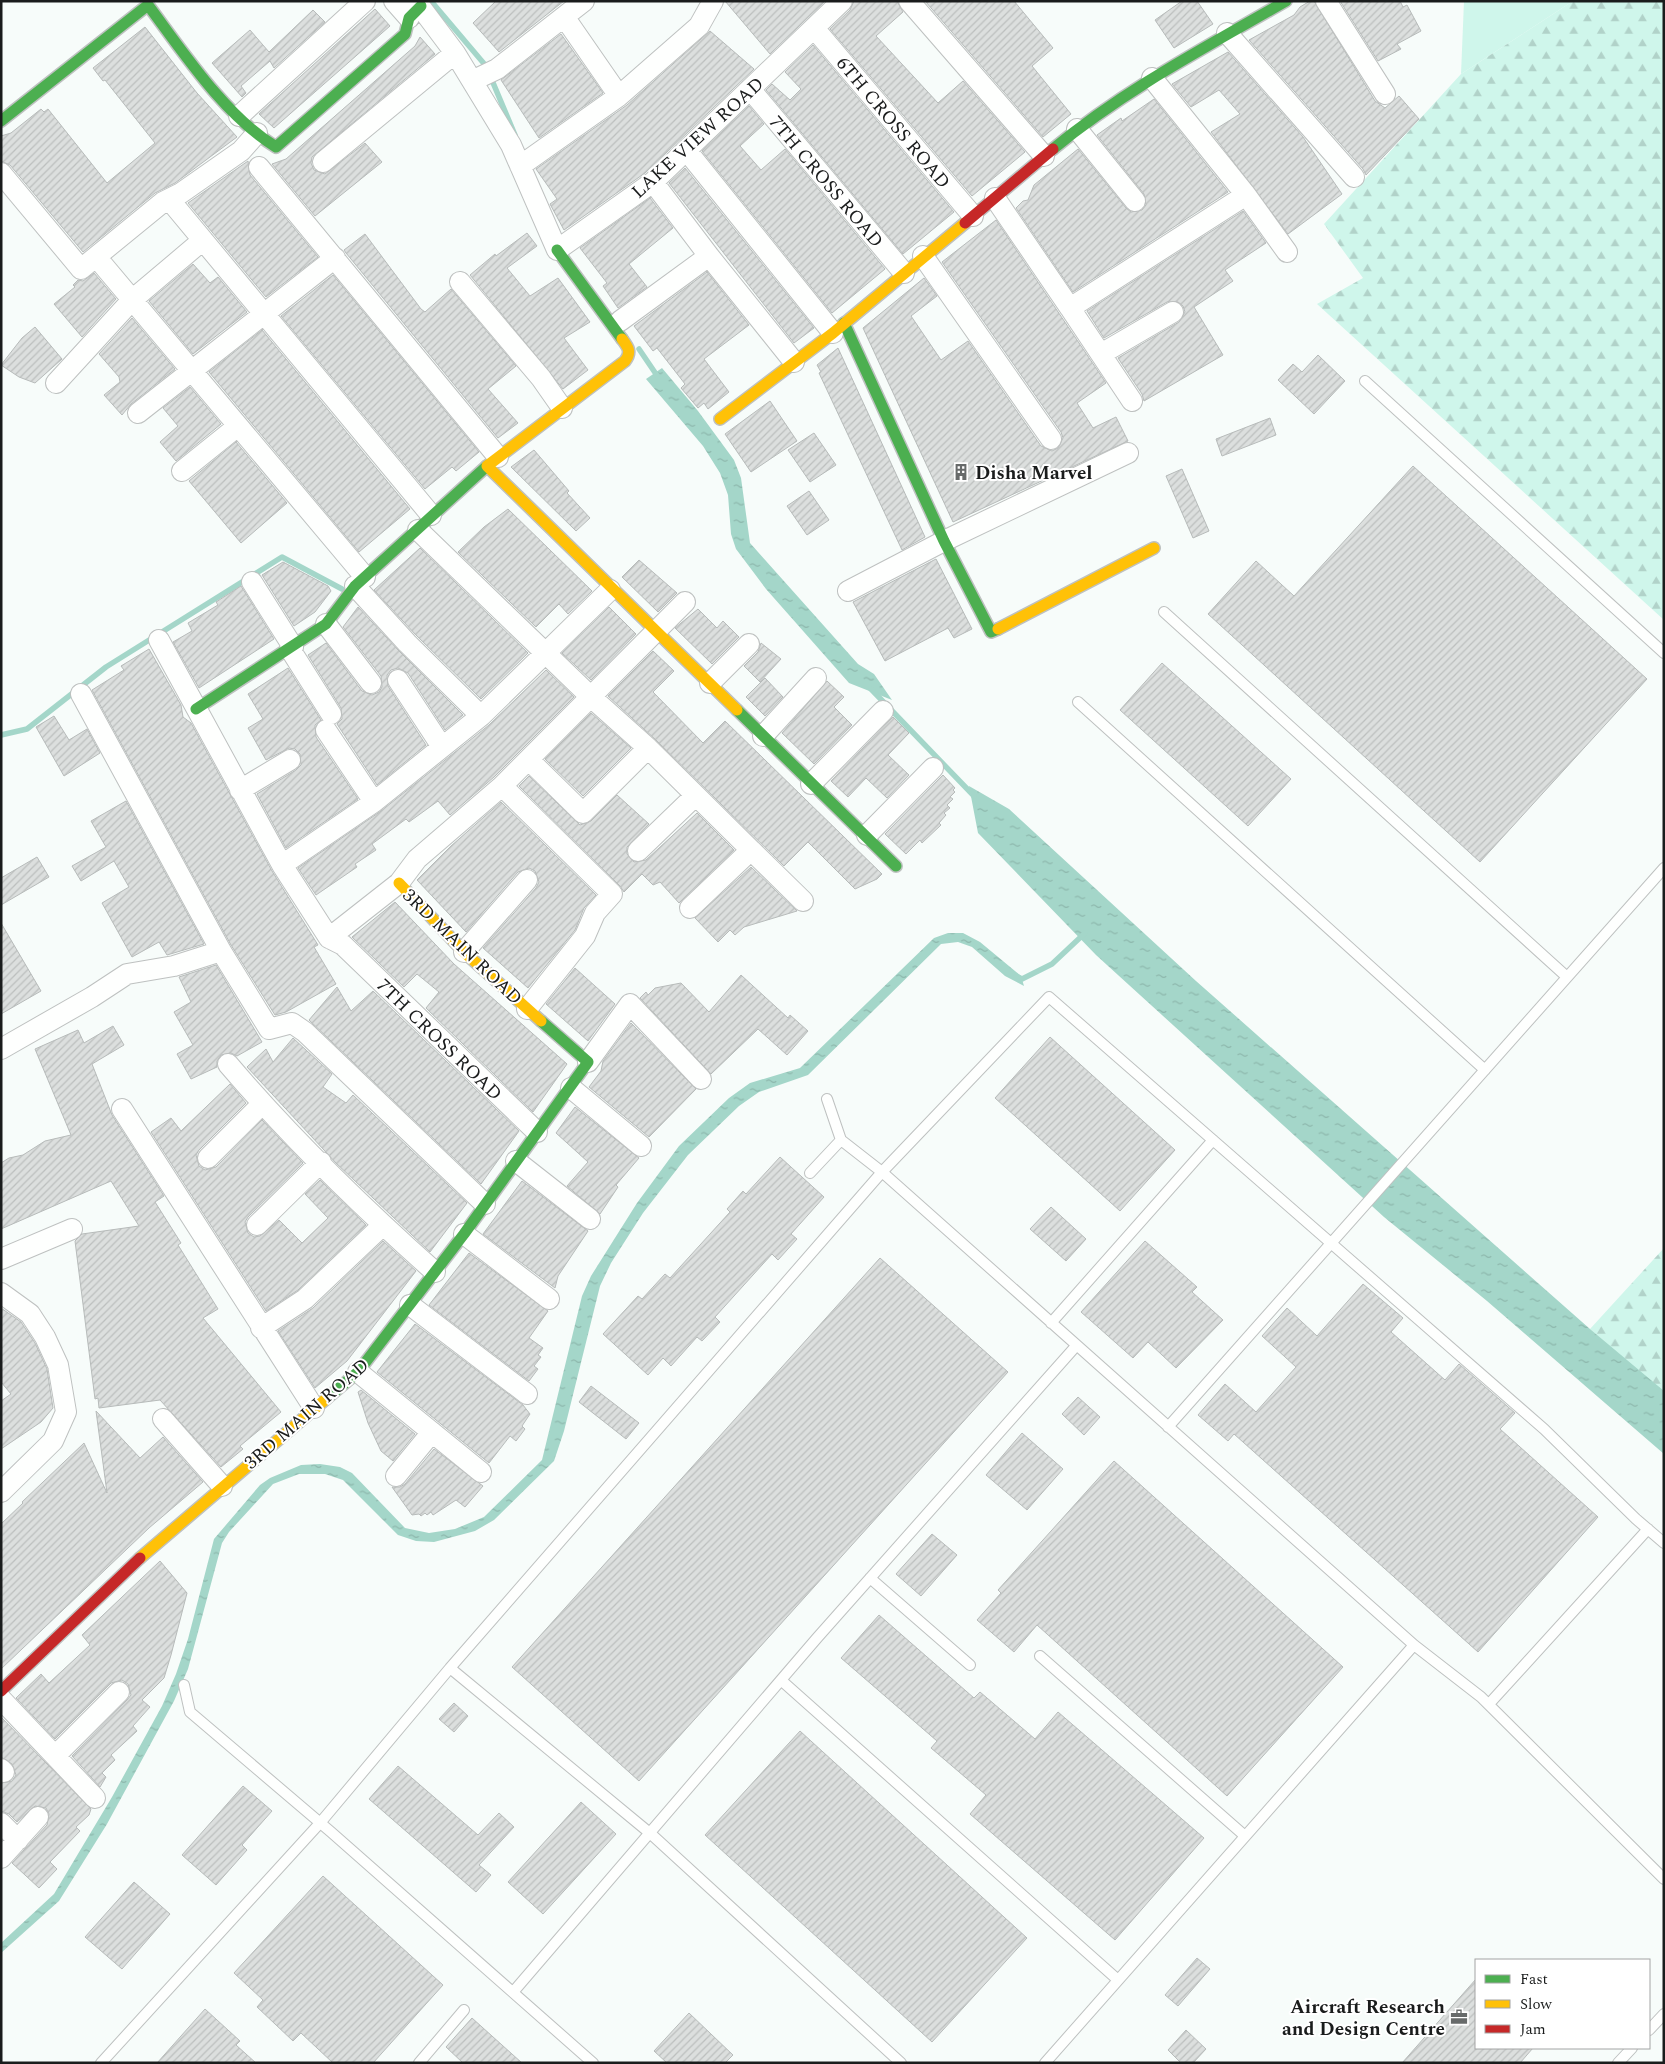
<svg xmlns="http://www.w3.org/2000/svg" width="1665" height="2064" font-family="Spectral,serif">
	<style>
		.grass { fill: #cff6eb }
		.forest { fill: url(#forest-firs) }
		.water { fill: url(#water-ripples) }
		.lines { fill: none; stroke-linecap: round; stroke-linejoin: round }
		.stream { stroke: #a4d6c9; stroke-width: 5.5 }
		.building { fill: url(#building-hatch); stroke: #b7bbba }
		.lane-casing { stroke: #bec1c0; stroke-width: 12 }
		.street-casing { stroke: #bec1c0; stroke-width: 22 }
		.fast-casing { stroke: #bec1c0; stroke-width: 14 }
		.slow-casing { stroke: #bec1c0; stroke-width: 14 }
		.jam-casing { stroke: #bec1c0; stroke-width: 14 }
		.lane { stroke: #fefffe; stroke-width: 10 }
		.street { stroke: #fefffe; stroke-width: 20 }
		.fast { stroke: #4caf50; stroke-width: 11 }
		.slow { stroke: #ffc107; stroke-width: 11 }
		.jam { stroke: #c62828; stroke-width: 11 }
		.labels { text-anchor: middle; stroke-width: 4; stroke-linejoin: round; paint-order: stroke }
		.street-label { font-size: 19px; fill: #1a1c1c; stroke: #fff }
		.poi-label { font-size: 19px; font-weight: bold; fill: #1a1c1c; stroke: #fff; text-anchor: start }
	</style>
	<defs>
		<pattern id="forest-firs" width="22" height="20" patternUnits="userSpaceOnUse" patternTransform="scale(1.25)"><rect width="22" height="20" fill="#cff6eb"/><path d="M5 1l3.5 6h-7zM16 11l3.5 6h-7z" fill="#b1d2c9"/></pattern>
		<pattern id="water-ripples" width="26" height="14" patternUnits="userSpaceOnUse" patternTransform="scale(1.25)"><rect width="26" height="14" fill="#a4d6c9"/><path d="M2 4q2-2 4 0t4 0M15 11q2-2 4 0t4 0" fill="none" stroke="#8db7ac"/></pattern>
		<pattern id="building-hatch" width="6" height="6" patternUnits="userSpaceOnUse" patternTransform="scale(1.25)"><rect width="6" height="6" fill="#dcdfde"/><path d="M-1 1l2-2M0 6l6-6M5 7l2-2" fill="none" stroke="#bcbfbe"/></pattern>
	</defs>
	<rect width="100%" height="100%" fill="#f7fcfa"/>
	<!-- grass -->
	<path class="grass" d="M1464 1H1573L1461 74Z"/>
	<!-- forest -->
	<path class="forest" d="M1573 1H1664V620L1317 304 1363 278 1324 224 1461 74Z
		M1664 1248V1394L1590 1329Z"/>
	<!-- water -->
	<path class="water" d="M662 368 698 411 734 460 741 478 750 543 858 664 874 674 892 700 849 683 766 589 736 549 731 534 728 495 720 473 703 446 646 379Z
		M969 786 1009 809 1196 981 1590 1329 1664 1391V1454L1487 1301 1384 1217 1096 955 978 833Z
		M948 933H963L980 942 1021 976 1024 986 1005 976 972 947 958 942 941 944 808 1075 759 1092 739 1106 688 1155 643 1213 611 1263 600 1286 564 1431 554 1461 494 1520 475 1531 434 1542 416 1541 398 1535 343 1480 325 1474H299L273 1484 229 1532 222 1543 188 1669 174 1701 107 1824 59 1901 1 1953V1943L54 1894 112 1797 162 1706 176 1674 188 1639 214 1539 260 1485 270 1478 301 1465 320 1464 340 1467 352 1473 405 1528 429 1533 455 1529 484 1517 542 1460 582 1296 591 1276 637 1203 679 1146 729 1098 750 1083 800 1068 934 938Z"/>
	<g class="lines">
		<!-- stream -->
		<path class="stream" d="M431 1 486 66 515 135
			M639 349 658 377
			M871 689 974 796
			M1 735 27 729 106 667 282 557 342 589
			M1016 976 1022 979 1052 964 1085 933"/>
	</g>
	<!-- building -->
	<path class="building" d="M496 1H564L499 52 473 23Z
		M725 1H825L770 54Z
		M854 1H897L903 12 876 36 938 103 963 81 1025 152 972 196 830 29 850 10Z
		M925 1H1014L1053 48 1032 66 1071 114 1043 137Z
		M1182 1H1197L1213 24 1174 48 1155 20Z
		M1310 1H1314L1375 101 1385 108 1399 96 1419 119 1366 175 1363 169 1249 40 1294 15 1300 7Z
		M1340 1H1400L1403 7 1407 5 1421 31 1397 44 1401 49 1378 61Z
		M375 9 390 26 274 128 259 114Z
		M313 10 325 22 274 68 270 61 241 86 246 93 242 97 212 63 250 30 269 52Z
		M145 27 197 93 237 137 175 183 155 193 83 252 10 165 1 161V136L11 133 41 109 44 112 48 109 107 183 155 143 105 80 103 81 93 68Z
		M710 31 754 69 645 173 564 230 550 204 557 199 536 169 627 105Z
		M561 34 603 93 539 138 501 80Z
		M420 37 435 54 312 157 311 163 314 170 325 174 365 143 382 162 315 216 272 164 286 159 415 46Z
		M813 45 954 212 903 254 766 90 772 84 790 100 801 89 785 72Z
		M1228 52 1303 137 1342 194 1288 234 1211 132 1240 114 1219 90 1191 107 1172 84Z
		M1154 99 1228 192 1073 292 1016 208 1023 201 1028 200 1034 185 1078 149 1126 208 1131 212 1142 210 1146 205 1144 194 1097 135 1121 118 1122 121Z
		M749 106 764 124 740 146 761 170 785 149 885 269 832 313 702 151Z
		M248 161 250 175 318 257 266 297 188 203Z
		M685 168 814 328 794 343 669 183Z
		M650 198 673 228 629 264 647 287 618 308 603 286 607 283 580 248Z
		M1243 211 1266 243 1225 270 1233 281 1194 307 1223 355 1144 401 1142 394 1118 358 1179 322 1185 312 1183 306 1178 302H1167L1104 338 1087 311Z
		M996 220 1106 383 1077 403 1093 428 1116 417 1128 441 953 522 863 328 924 278 937 296 911 316 941 360 968 341 1041 446 1052 451 1058 448 1063 438 1061 432 942 262Z
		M527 233 537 246 507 268 530 296 558 278 590 322 564 338 588 370 563 389 470 275 495 254 496 256Z
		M365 234 421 309 425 312 451 289 516 366 488 389 518 423 498 438 346 253 344 250Z
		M193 264 210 283 218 277 247 312 193 354 149 301Z
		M707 272 749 325 704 359 729 392 708 409 704 403 698 408 681 388 685 384 657 348 653 351 634 326Z
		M94 273 116 299 82 337 54 304 75 287 73 285 78 280 83 281Z
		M333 275 479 452 456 471 452 467 425 489 281 316Z
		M132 318 175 369 131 404 122 415 104 395 120 382 119 377 99 354Z
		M35 327 62 359 35 383 19 377 1 365 22 338Z
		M262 330 410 509 359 552 209 372Z
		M838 348 925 537 902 550 819 373 821 372 817 365Z
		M1318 355 1345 381 1314 414 1278 380 1293 364 1302 372Z
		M190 387 221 424 176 461 160 442 178 426 163 408Z
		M770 401 797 441 751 472 725 434Z
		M1270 418 1276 435 1222 456 1216 439Z
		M814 433 836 465 810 482 788 450Z
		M236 442 287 503 241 543 189 481Z
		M534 450 569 491 567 493 590 518 576 531 511 467Z
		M1413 466 1647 679 1480 862 1208 614 1256 561 1294 596Z
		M1182 469 1209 531 1193 538 1166 476Z
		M809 491 829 520 807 535 787 506Z
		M508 509 592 591 568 614 559 604 536 627 458 552 484 527Z
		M420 548 528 653 481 699 416 635 374 590Z
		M936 559 972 629 954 638 948 628 885 661 853 602Z
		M639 560 677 593 658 612 622 577Z
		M283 562 328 586 331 591 315 612 294 626 262 575Z
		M241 586 274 639 199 688 173 642 192 631 188 623 218 605 216 602Z
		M358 607 399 651 463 715 445 730 408 673 398 668 391 670 387 675 388 686 426 745 377 785 337 724 342 719 341 708 308 655 326 643 362 691 372 695 379 692 382 687 381 676 343 627Z
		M609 607 636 634 591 680 562 653Z
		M698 609 717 628 723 621 739 637 712 664 675 628Z
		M761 643 781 659 760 682 744 666 758 652Z
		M149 649 181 705 183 717 191 723 272 871 318 945 314 947 336 984 286 1012 275 1015 231 945 92 690 124 670 121 666Z
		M653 651 674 671 653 692 703 743 725 721 882 874 877 879 855 889 808 842 784 866 656 740 608 696Z
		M1162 663 1291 779 1248 826 1120 710Z
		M288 668 321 720 315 725 316 737 358 799 286 848 257 794 296 770 301 765 300 754 295 749 289 748 266 760 248 728 263 719 248 694Z
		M546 670 574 697 494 777 450 815 438 801 409 822 406 819 372 844 376 850 355 864 357 867 316 895 298 868 381 811 489 725Z
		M765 678 783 697 765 716 746 697Z
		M827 681 844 697 834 707 852 725 814 764 782 733Z
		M591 713 631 748 583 796 545 759Z
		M54 716 69 740 87 729 100 753 64 776 36 727Z
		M893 717 909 733 888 755 909 775 887 798 866 778 848 797 831 781Z
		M943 775 955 788 953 790 955 792 950 797 953 799 947 805 950 808 944 813 946 815 939 823 941 825 922 843 920 840 906 854 885 834Z
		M529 776 580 825 591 821 617 795 649 824 627 847V854L634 862 646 860 697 813 734 850 679 903 660 882 653 885 642 874 624 892 620 886 519 786Z
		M126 801 204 944 167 955 159 942 132 957 102 903 129 887 114 861 81 881 72 866 106 847 91 821Z
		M501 802 596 895 584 908 575 930 528 988 483 948 536 888 539 882 535 871 529 868 518 872 466 932 417 880 451 846Z
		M37 857 49 877 1 905V878Z
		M751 867 797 911 744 927 735 935 730 930 718 942 695 918Z
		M395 902 454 964 567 1064 533 1112 426 1008 439 992 417 974 404 987 352 937Z
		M1 923 41 991 1 1014Z
		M216 965 262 1042 237 1056 231 1053 221 1055 217 1061V1067L191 1079 177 1054 193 1045 174 1012 191 1002 179 977Z
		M575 968 615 1004 588 1041 546 1004Z
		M741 975 788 1018 790 1015 808 1031 787 1055 758 1029 711 1074 640 998 646 992 648 995 655 988 681 983 709 1012Z
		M337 987 351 1011 373 991 519 1131 481 1184 309 1020Z
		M631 1023 696 1089 649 1137 589 1087 601 1071 603 1061Z
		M113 1026 124 1045 92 1064 112 1115 164 1196 155 1202 181 1243 178 1245 218 1309 203 1318 281 1412 240 1446 243 1449 221 1467 160 1400 99 1408 98 1398 95 1399 75 1241 82 1234 139 1226 111 1181 1 1229V1163L9 1158 23 1155 45 1141 71 1135 35 1049 78 1030 84 1043Z
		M1050 1037 1175 1150 1120 1211 995 1098Z
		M293 1038 332 1074 323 1087 346 1103 353 1095 467 1203 430 1252 336 1163 247 1067 266 1049 273 1062Z
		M230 1084 246 1103 199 1150 196 1155 199 1166 205 1170 216 1167 262 1120 303 1163 248 1217 245 1222 248 1233 254 1237 260 1236 279 1220 302 1243 328 1218 305 1194 320 1180 366 1225 298 1290 266 1311 151 1132 171 1118 181 1131Z
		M575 1107 639 1158 616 1185 618 1187 600 1214 567 1186 588 1162 556 1133Z
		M780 1157 824 1197 791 1234 797 1239 778 1260 772 1254 715 1317 720 1322 702 1341 697 1337 671 1366 663 1358 648 1375 603 1334 638 1296 642 1299 665 1274 670 1278 730 1212 727 1209 743 1191 746 1194Z
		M522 1181 588 1231 558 1276 555 1288 483 1234Z
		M1051 1207 1086 1239 1066 1261 1030 1229Z
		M383 1241 416 1271 347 1361 315 1388 278 1331 313 1308Z
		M1145 1241 1197 1287 1192 1292 1223 1320 1176 1368 1148 1342 1133 1358 1081 1312Z
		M469 1253 548 1311 529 1338 543 1348 538 1355 541 1357 534 1366 538 1369 529 1381 429 1305Z
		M880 1258 1008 1372 639 1781 512 1667Z
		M1363 1284 1403 1318 1391 1332 1445 1380 1459 1364 1515 1413 1500 1429 1598 1517 1478 1652 1234 1434 1228 1441 1198 1415 1225 1384 1256 1412 1296 1367 1262 1336 1287 1308 1317 1336Z
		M1 1308 21 1322 35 1343 47 1369 53 1408 41 1422 1 1449V1401L11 1394 1 1382Z
		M415 1324 523 1405 530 1414 522 1426 525 1429 516 1441 510 1436 489 1463 377 1372Z
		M591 1386 639 1423 626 1439 579 1402Z
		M361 1390 415 1434 393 1461 381 1451 368 1423 358 1392Z
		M1078 1397 1100 1417 1084 1435 1062 1414Z
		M96 1411 140 1458 163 1437 203 1482 149 1528 1 1669V1524L23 1503 22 1502 84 1443 107 1493Z
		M1022 1433 1063 1469 1027 1510 986 1475Z
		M434 1449 483 1486 465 1507 456 1500 433 1515 431 1512 427 1515 425 1513 421 1516 419 1514 412 1515 392 1487H400L405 1484Z
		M1114 1461 1343 1667 1227 1796 1037 1625 1014 1652 977 1620 1001 1593 998 1590Z
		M932 1534 957 1555 921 1596 896 1574Z
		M160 1561 187 1593 171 1655 164 1678 142 1700 150 1707 133 1726 137 1731 111 1755 115 1760 102 1773 106 1777 100 1787 72 1756 127 1700 131 1695 128 1684 122 1680 111 1683 55 1739 16 1698 41 1674 49 1683 90 1645 82 1635Z
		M879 1615 974 1698 980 1692 1035 1739 1058 1712 1204 1838 1115 1940 970 1814 986 1795 931 1748 937 1741 841 1658Z
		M454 1703 468 1716 454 1732 439 1719Z
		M1 1717 91 1809 89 1815 76 1827 80 1831 50 1862 57 1869 39 1888 12 1863 47 1825 49 1814 46 1808 35 1806 17 1822 9 1814 1 1811V1783L12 1781 16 1775 12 1764 1 1757Z
		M800 1731 1027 1938 932 2042 705 1835Z
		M398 1766 478 1835 499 1813 514 1827 479 1865 491 1875 476 1892 369 1799Z
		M243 1786 272 1811 242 1845 247 1850 216 1885 182 1855Z
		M581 1802 616 1834 543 1914 508 1882Z
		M323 1876 443 1985 373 2063H333L301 2033 293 2041 257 2007 263 2000 234 1973Z
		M134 1882 170 1914 122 1969 85 1937Z
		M1197 1958 1210 1969 1178 2006 1165 1995Z
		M1476 1979V2048H1533L1520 2063H1402Z
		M205 2009 240 2041 236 2045 256 2063H157Z
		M689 2013 733 2055 725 2063H667L654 2051Z
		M472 2018 522 2063H463L446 2047Z
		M1186 2030 1206 2049 1193 2063H1181L1168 2050Z"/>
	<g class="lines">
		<!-- lane casing -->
		<g class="lane-casing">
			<path id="lane" d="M1365 381 1664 653
				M1164 612 1567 977
				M1078 702 1485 1070
				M827 1099 841 1140 882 1172 1414 1645 1481 1697 1664 1879
				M810 1173 841 1140
				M1051 1323 1213 1140
				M1168 1427 1664 868
				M870 1578 970 1665
				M1040 1656 1245 1836
				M450 1668 882 1172 1049 997 1544 1429 1636 1519 1664 1543
				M782 1681 1118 1980
				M184 1685 190 1712 331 1832 593 2063
				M1489 1704 1648 1529
				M514 1991 817 1638 1076 1346
				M1649 2030 1664 2014
				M101 2063 320 1823 450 1668 651 1834 901 2063
				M419 2063 464 2010
				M1045 2063 1414 1645
				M1618 2063 1632 2048"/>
		</g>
		<!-- street casing -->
		<g class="street-casing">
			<path id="street" d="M394 1 409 18
				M416 1 455 53 511 145 557 250 653 182 842 1
				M909 1 1044 156
				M1326 1 1385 94
				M565 18 619 96
				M814 28 973 216
				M1227 33 1354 177
				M472 81 497 69 584 1
				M750 89 904 273
				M239 116 365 1
				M1077 129 1135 201
				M687 151 833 333
				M323 162 455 53
				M520 166 619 96 699 26 713 1
				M259 167 498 457
				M1 173 81 269 163 202 181 193 241 151 257 133
				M1246 195 1287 252
				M995 198 1070 308 1246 195 1152 78
				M173 204 431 515
				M709 256 794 362
				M923 256 1051 439
				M103 265 365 577
				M460 282 541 378 562 408
				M1070 308 1132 401
				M620 321 709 256 653 182
				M1101 354 1173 312
				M56 383 132 300 203 240
				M138 413 335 258
				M182 471 238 426
				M418 530 591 697 648 748 751 850 690 908
				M252 582 293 647
				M355 586 407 643 481 716
				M848 591 944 541 1128 453
				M326 624 371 683
				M159 640 282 865 329 938 343 945 537 1132
				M290 649 331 714
				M398 680 442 747
				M710 683 749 644
				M81 694 221 951 269 1029 292 1023 305 1032 485 1204
				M326 730 374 802
				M763 736 816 678
				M529 760 583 813 648 748
				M811 784 883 711
				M502 786 612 894 595 913 585 936 527 1009
				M240 790 290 760
				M867 835 933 768
				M751 850 803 901
				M638 851 695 796
				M282 865 374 802 481 716 610 590
				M329 938 399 883 417 859 502 786 685 602
				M464 952 527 880
				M1 1049 92 997 127 974 174 966 221 951
				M588 1062 630 1004 701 1079
				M228 1064C291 1138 362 1207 435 1272
				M571 1088 641 1146
				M122 1109 314 1408
				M208 1158 262 1104
				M516 1161 590 1219
				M257 1225 321 1162
				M464 1234 549 1299
				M1 1259 72 1229
				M1 1293 30 1314 45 1337 58 1365 66 1412 53 1441 1 1492
				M410 1305 527 1394
				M261 1328 305 1299 383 1225
				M358 1372 481 1472
				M163 1419 222 1486
				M396 1476 432 1432
				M1 1699 95 1798
				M55 1756 119 1692
				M1 1769 4 1772
				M1 1823 18 1840
				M1 1858 38 1817"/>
		</g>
		<!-- fast casing -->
		<g class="fast-casing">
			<path id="fast" d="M1 121 148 5C183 52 225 116 276 147L405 34 409 18 421 6
				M1053 149C1124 90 1206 47 1286 1
				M557 250 622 339
				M844 323 944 541 991 632 998 629
				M196 709 326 624 355 586 487 466
				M737 710 896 866
				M326 1399 358 1372 464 1234 588 1062 541 1021"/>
		</g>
		<!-- slow casing -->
		<g class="slow-casing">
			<path id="slow" d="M720 419 833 333 965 223
				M487 466 737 710
				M487 466 625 361C632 352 628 347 622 339
				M998 629 1154 548
				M399 883 464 952 541 1021
				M140 1558 326 1399"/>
		</g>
		<!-- jam casing -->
		<g class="jam-casing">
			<path id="jam" d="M965 223 1053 149
				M1 1691 140 1558"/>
		</g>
		<!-- lane -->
		<use href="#lane" class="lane"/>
		<!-- street -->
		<use href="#street" class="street"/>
		<!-- fast -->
		<use href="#fast" class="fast"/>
		<!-- slow -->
		<use href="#slow" class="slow"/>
		<!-- jam -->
		<use href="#jam" class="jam"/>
	</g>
	<!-- icons -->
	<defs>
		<g id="building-bare" transform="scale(1.35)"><path d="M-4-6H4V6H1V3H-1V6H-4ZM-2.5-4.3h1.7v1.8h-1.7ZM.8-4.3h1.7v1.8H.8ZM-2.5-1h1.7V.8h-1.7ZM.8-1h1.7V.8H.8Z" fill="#676a6a" stroke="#fff" stroke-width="2.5" paint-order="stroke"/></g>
		<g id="office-bare" transform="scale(1.35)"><path d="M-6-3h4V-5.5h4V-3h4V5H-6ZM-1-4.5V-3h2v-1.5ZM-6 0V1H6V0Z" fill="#676a6a" stroke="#fff" stroke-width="2.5" paint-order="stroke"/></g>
	</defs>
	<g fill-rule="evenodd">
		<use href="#building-bare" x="961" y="472"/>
		<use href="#office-bare" x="1459" y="2017"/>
	</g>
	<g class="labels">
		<!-- street labels -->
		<g class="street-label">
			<text transform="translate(894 122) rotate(50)" y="7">6TH CROSS ROAD</text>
			<text transform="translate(697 137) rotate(-42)" y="7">LAKE VIEW ROAD</text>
			<text transform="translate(827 181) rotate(50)" y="7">7TH CROSS ROAD</text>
			<text transform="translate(463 946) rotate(44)" y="7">3RD MAIN ROAD</text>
			<text transform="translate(440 1039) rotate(44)" y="7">7TH CROSS ROAD</text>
			<text transform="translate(306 1413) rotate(-41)" y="7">3RD MAIN ROAD</text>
		</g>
		<!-- poi labels -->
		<g class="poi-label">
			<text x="975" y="479">Disha Marvel</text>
			<text x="1445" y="2013" text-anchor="end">Aircraft Research<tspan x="1445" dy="22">and Design Centre</tspan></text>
		</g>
	</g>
	<!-- border -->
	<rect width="1665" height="2064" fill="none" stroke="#1a1c1c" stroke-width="5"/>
	<!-- legend -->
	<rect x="1475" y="1959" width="175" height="90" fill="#ffffff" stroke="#a3a4a4"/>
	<rect x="1485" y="1975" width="25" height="8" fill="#4caf50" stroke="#a3a4a4"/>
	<text x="1520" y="1984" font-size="15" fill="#1a1c1c">Fast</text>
	<rect x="1485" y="2000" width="25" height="8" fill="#ffc107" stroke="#a3a4a4"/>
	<text x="1520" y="2009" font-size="15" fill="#1a1c1c">Slow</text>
	<rect x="1485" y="2025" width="25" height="8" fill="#c62828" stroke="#a3a4a4"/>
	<text x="1520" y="2034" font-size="15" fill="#1a1c1c">Jam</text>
</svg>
